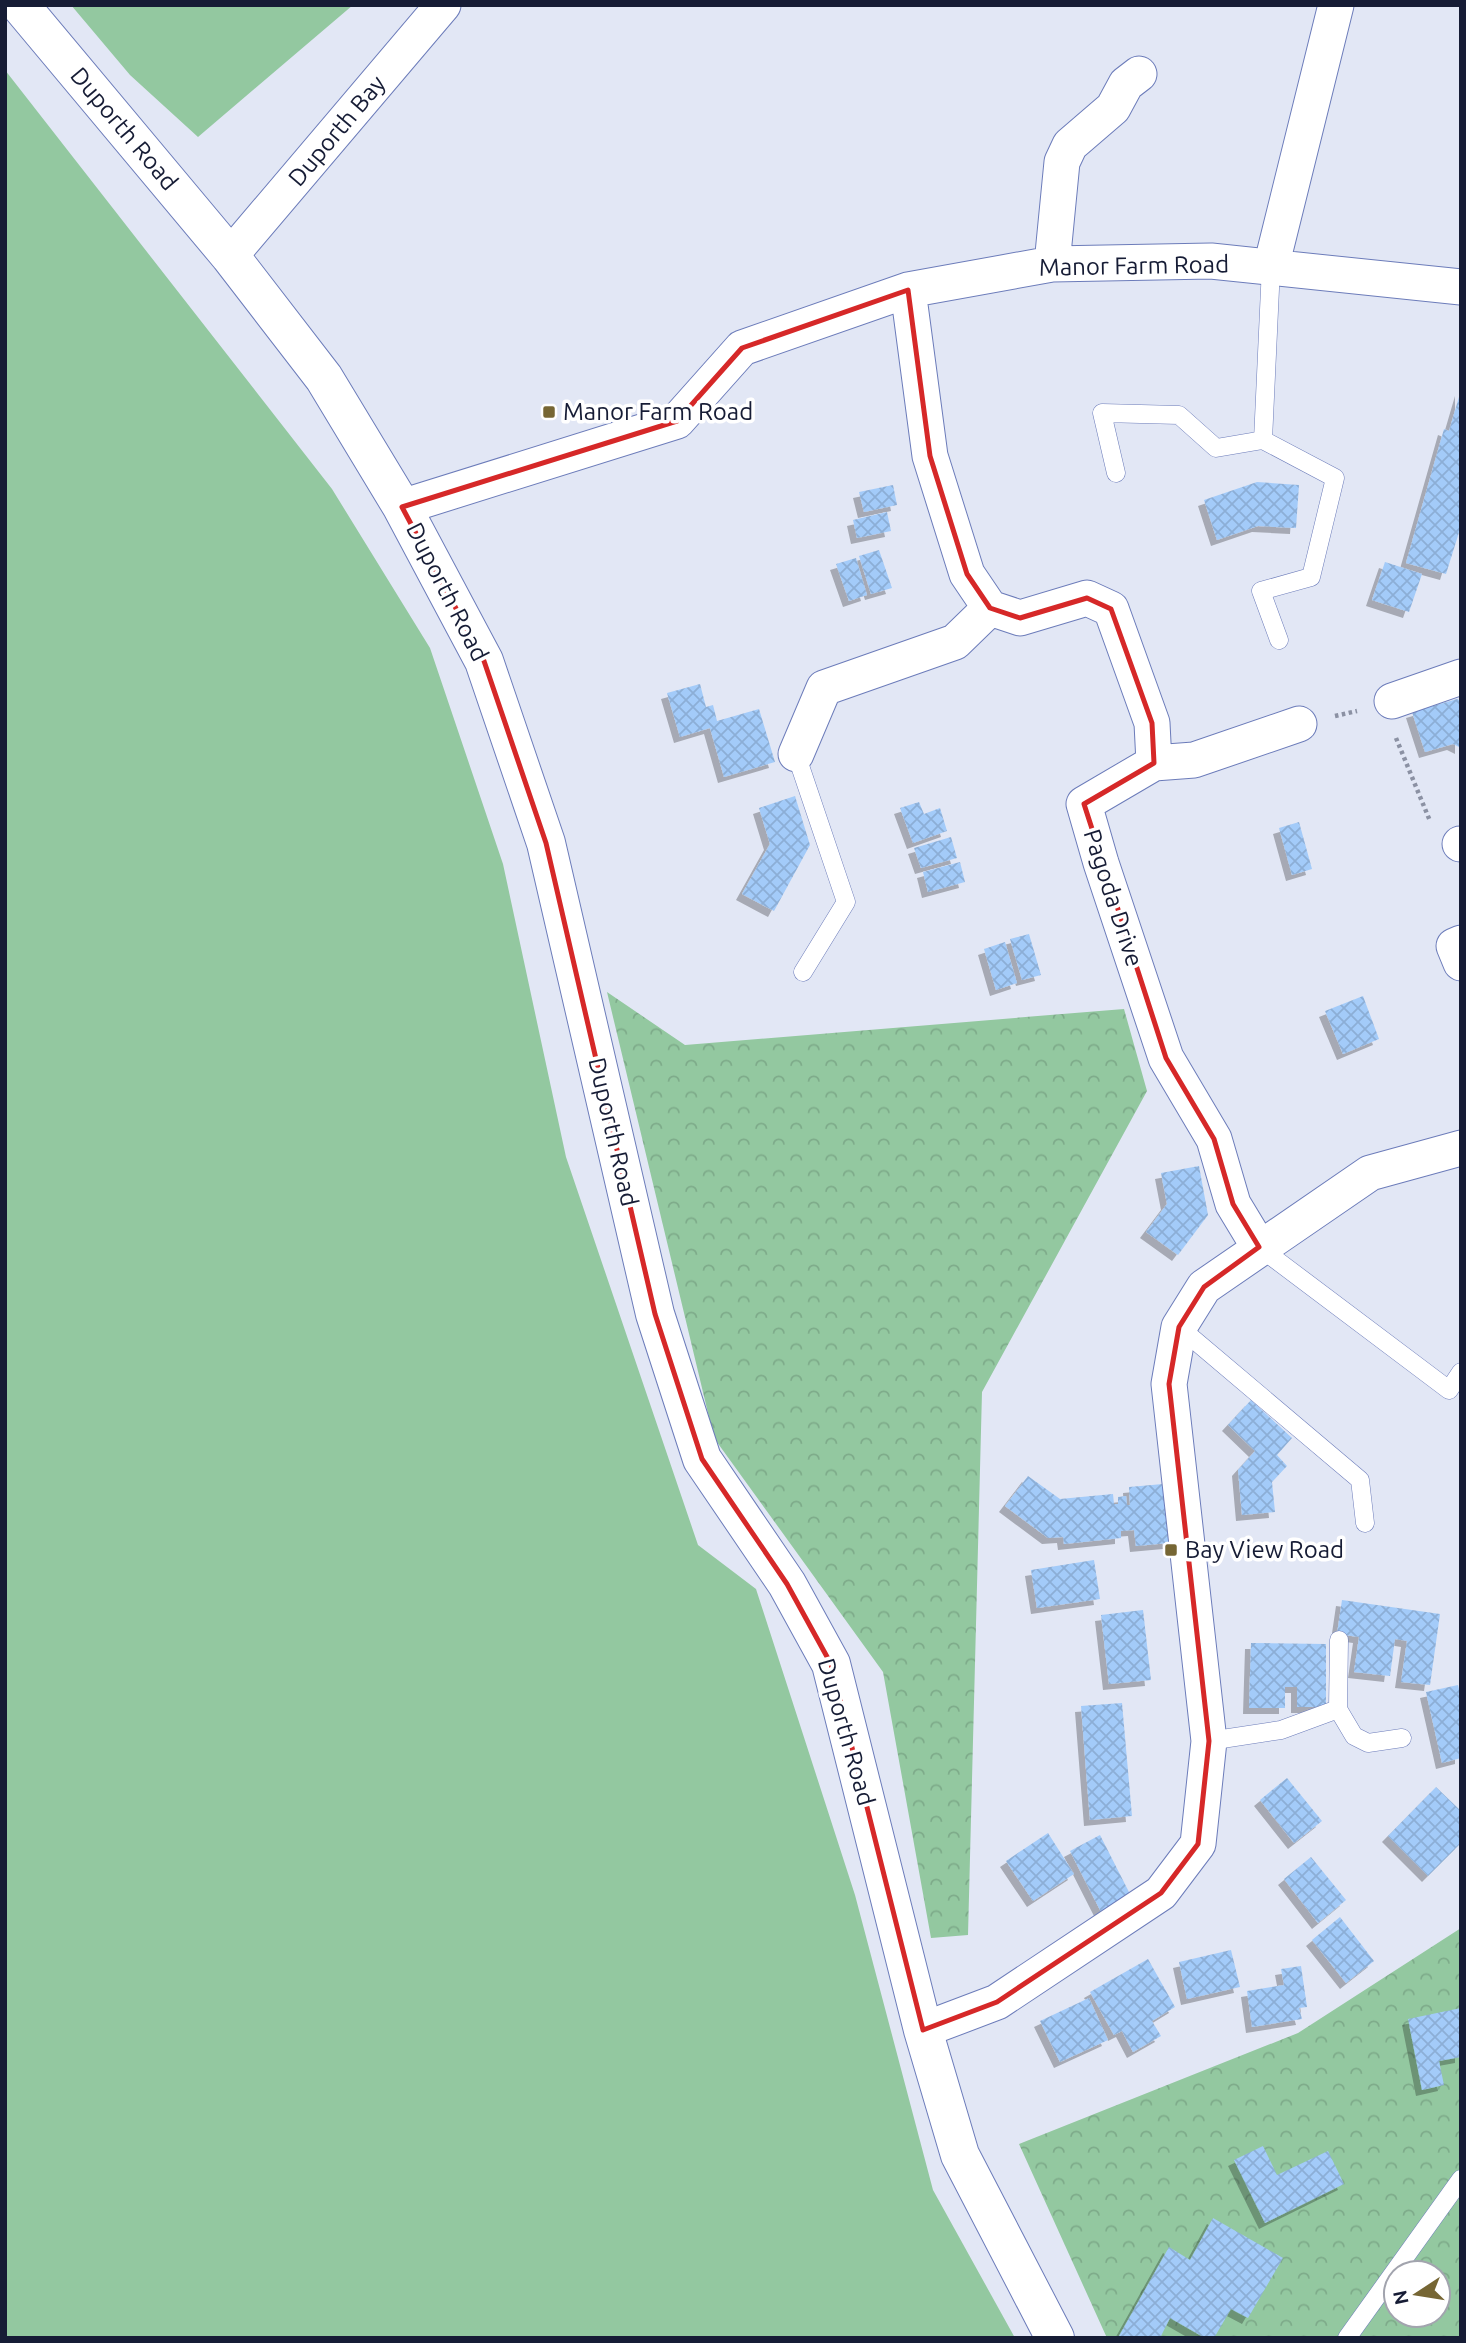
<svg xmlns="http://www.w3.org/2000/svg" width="1466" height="2343" font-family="Ubuntu,sans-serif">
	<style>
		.green { fill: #93c8a0 }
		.forest { fill: url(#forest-crowns); fill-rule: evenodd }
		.building { fill: url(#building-cross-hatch); filter: url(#shadow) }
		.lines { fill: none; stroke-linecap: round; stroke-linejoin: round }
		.lane-casing { stroke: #6c7cba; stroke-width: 19 }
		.street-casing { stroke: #6c7cba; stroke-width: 37 }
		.secondary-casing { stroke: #6c7cba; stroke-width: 40 }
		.path { stroke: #8b91a3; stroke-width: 4.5; stroke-dasharray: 3.5 3.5; stroke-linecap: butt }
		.lane { stroke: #fff; stroke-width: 18 }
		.street { stroke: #fff; stroke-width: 35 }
		.secondary { stroke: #fff; stroke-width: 38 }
		.marked { fill: none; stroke: #d62828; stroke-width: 5; stroke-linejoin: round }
		.poi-dot { fill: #766634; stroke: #fff; stroke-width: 2.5 }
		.labels { text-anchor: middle; stroke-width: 7; stroke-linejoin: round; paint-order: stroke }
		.street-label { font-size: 24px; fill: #161c35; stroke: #fff }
		.poi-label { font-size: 24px; fill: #161c35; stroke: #fff; text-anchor: start }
	</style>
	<defs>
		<pattern id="forest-crowns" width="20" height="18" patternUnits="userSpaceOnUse" patternTransform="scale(1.75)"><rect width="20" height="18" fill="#93c8a0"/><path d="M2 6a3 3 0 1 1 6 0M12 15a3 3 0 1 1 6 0" fill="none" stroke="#7eab8a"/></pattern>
		<pattern id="building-cross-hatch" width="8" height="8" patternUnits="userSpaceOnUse" patternTransform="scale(1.75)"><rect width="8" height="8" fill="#a3cbf9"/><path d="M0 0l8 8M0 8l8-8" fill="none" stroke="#8caed6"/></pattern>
		<filter id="shadow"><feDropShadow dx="-6" dy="6" stdDeviation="0" flood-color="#0004"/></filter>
	</defs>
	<rect width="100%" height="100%" fill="#e2e7f5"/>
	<!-- green -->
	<path class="green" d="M71 5H353L198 137 130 75Z
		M5 70 332 489 430 648 503 864 566 1157 698 1545 756 1589 855 1895 933 2190 1015 2338H5Z"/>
	<!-- forest -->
	<path class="forest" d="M607 992 685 1045 1124 1009 1147 1091 982 1392 968 1935 931 1938 883 1672 714 1438Z
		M1461 1928V2338H1107L1019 2144 1298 2033ZM1396 2273H1438V2315H1396Z"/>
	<!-- building -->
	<path class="building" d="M1461 390V526L1446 574 1406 563 1444 429 1449 431Z
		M1257 482 1299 485 1296 528 1258 526 1217 540 1204 500Z
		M893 485 897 505 864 512 859 492Z
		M887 512 891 531 857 538 853 520Z
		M879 550 892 588 871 594 859 556Z
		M856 558 867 595 849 601 836 564Z
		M1385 562 1422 574 1409 612 1372 600Z
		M700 684 706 707 713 705 717 721 759 709 775 762 724 777 710 728 680 737 667 693Z
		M1457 699 1461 701V748L1453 744 1425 752 1412 712Z
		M795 796 810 845 774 911 742 894 770 844 759 808Z
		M919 802 924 814 940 808 947 831 913 843 900 808Z
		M1299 822 1312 869 1292 875 1279 828Z
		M951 837 957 858 921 868 914 848Z
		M960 862 965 882 928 892 923 872Z
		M1029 934 1041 975 1022 980 1010 939Z
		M1005 942 1017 983 996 990 984 949Z
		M1363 996 1379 1039 1343 1054 1325 1011Z
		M1199 1166 1208 1215 1178 1255 1146 1232 1167 1204 1161 1173Z
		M1251 1400 1292 1438 1277 1455 1287 1466 1272 1482 1275 1512 1242 1515 1238 1470 1255 1451 1228 1425Z
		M1028 1476 1060 1499 1113 1494 1114 1504H1118V1497L1126 1496 1127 1505H1130L1129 1487 1163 1484 1169 1543 1136 1546 1134 1530 1121 1531V1538L1064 1544 1063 1537 1048 1538 1005 1506Z
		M1094 1560 1100 1599 1037 1608 1031 1570Z
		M1342 1600 1440 1614 1430 1685 1401 1682 1407 1641 1395 1639 1390 1676 1354 1672 1359 1637 1337 1634Z
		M1143 1610 1151 1680 1109 1684 1101 1615Z
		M1251 1643 1326 1644V1707H1297V1687H1285V1708H1249Z
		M1458 1685 1461 1698V1758L1442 1763 1426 1692Z
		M1122 1703 1132 1816 1090 1820 1081 1706Z
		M1287 1778 1322 1821 1294 1843 1260 1800Z
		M1436 1787 1461 1811V1843L1428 1876 1388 1836Z
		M1048 1833 1074 1874 1033 1901 1006 1861Z
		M1100 1835 1131 1896 1101 1912 1070 1851Z
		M1311 1857 1346 1900 1318 1923 1284 1879Z
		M1340 1917 1374 1961 1346 1983 1312 1940Z
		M1231 1950 1240 1987 1187 1999 1179 1962Z
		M1148 1959 1175 2007 1152 2021 1161 2036 1133 2052 1122 2031 1114 2035 1090 1992Z
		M1301 1966 1307 2007 1299 2008 1302 2019 1252 2027 1247 1991 1284 1985 1281 1969Z
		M1089 1998 1108 2040 1060 2062 1040 2021Z
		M1461 2008V2057L1439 2061 1444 2085 1422 2090 1408 2019Z
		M1263 2146 1277 2175 1328 2151 1344 2184 1265 2223 1234 2160Z
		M1213 2218 1283 2258 1248 2318 1231 2309 1214 2338H1205L1170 2318 1160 2338 1119 2336 1169 2247 1190 2260Z"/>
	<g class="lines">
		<!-- lane casing -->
		<g class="lane-casing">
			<path id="lane" d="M1263 440 1335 478 1311 577 1261 591 1279 640
				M1116 473 1102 413 1179 415 1216 448 1263 440 1271 267
				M796 754 846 902 803 972
				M1259 1247 1449 1390 1461 1372
				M1179 1327 1360 1480 1365 1523
				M1339 1640 1338 1709 1354 1736 1368 1743 1402 1738
				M1209 1741 1281 1730 1338 1709
				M1347 2338 1461 2179"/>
		</g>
		<!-- street casing -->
		<g class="street-casing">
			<path id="street" d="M230 256 443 5
				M1052 264 1062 162 1070 145 1113 108 1126 84 1139 74
				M1271 267 1336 5
				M908 290 930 456 967 574 990 608 1020 618 1087 598 1111 609 1152 723 1154 763 1084 804 1101 863 1166 1058 1214 1139 1233 1204 1259 1247
				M402 507 677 421 742 348 908 290 1052 264 1211 261 1461 287
				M1392 701 1461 677
				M796 754 824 688 955 642 990 608
				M1154 763 1194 760 1299 724
				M1460 844H1461
				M1461 943 1454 946 1461 963
				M923 2030 997 2002 1161 1893 1198 1844 1209 1741 1169 1384 1179 1327 1204 1287 1370 1173 1461 1148"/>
		</g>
		<!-- secondary casing -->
		<g class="secondary-casing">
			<path id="secondary" d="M20 5 230 256 324 378 402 507 484 661 546 843 655 1314 702 1459 787 1584 831 1664 923 2030 960 2155 1055 2338"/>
		</g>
		<!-- path -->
		<path class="path" d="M1335 716 1357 711
			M1396 738 1430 821"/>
		<!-- lane -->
		<use href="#lane" class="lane"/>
		<!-- street -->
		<use href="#street" class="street"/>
		<!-- secondary -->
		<use href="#secondary" class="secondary"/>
	</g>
	<!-- marked area -->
	<path class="marked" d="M908 290 930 456 967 574 990 608 1020 618 1087 598 1111 609 1152 723 1154 763 1084 804 1166 1058 1214 1139 1233 1204 1259 1247 1204 1287 1179 1327 1169 1384 1209 1741 1198 1844 1161 1893 997 2002 923 2030 831 1664 787 1584 702 1459 655 1314 546 843 484 661 402 507 677 421 742 348Z"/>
	<!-- markers -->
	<g class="poi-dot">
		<rect x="542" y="405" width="14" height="14" rx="3.5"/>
		<rect x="1164" y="1543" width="14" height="14" rx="3.5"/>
	</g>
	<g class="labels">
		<!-- street labels -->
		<g class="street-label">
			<text transform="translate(124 129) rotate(50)" y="8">Duporth Road</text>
			<text transform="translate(337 131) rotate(-50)" y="8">Duporth Bay</text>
			<text transform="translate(1134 266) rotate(-1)" y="8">Manor Farm Road</text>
			<text transform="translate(447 592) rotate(63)" y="8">Duporth Road</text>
			<text transform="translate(1113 898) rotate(72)" y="8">Pagoda Drive</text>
			<text transform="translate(613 1132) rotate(77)" y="8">Duporth Road</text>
			<text transform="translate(846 1732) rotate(74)" y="8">Duporth Road</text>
		</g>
		<!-- poi labels -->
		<g class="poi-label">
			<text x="563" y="420">Manor Farm Road</text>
			<text x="1185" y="1558">Bay View Road</text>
		</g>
	</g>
	<!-- border -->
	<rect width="1466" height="2343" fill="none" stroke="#161c35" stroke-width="14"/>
	<!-- north arrow -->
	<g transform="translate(1417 2294) rotate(258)"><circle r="33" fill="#ffffff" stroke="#a2a4ae" stroke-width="2"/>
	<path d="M0-5L12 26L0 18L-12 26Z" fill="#766634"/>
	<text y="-10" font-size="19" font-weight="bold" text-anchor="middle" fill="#161c35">N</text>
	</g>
</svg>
